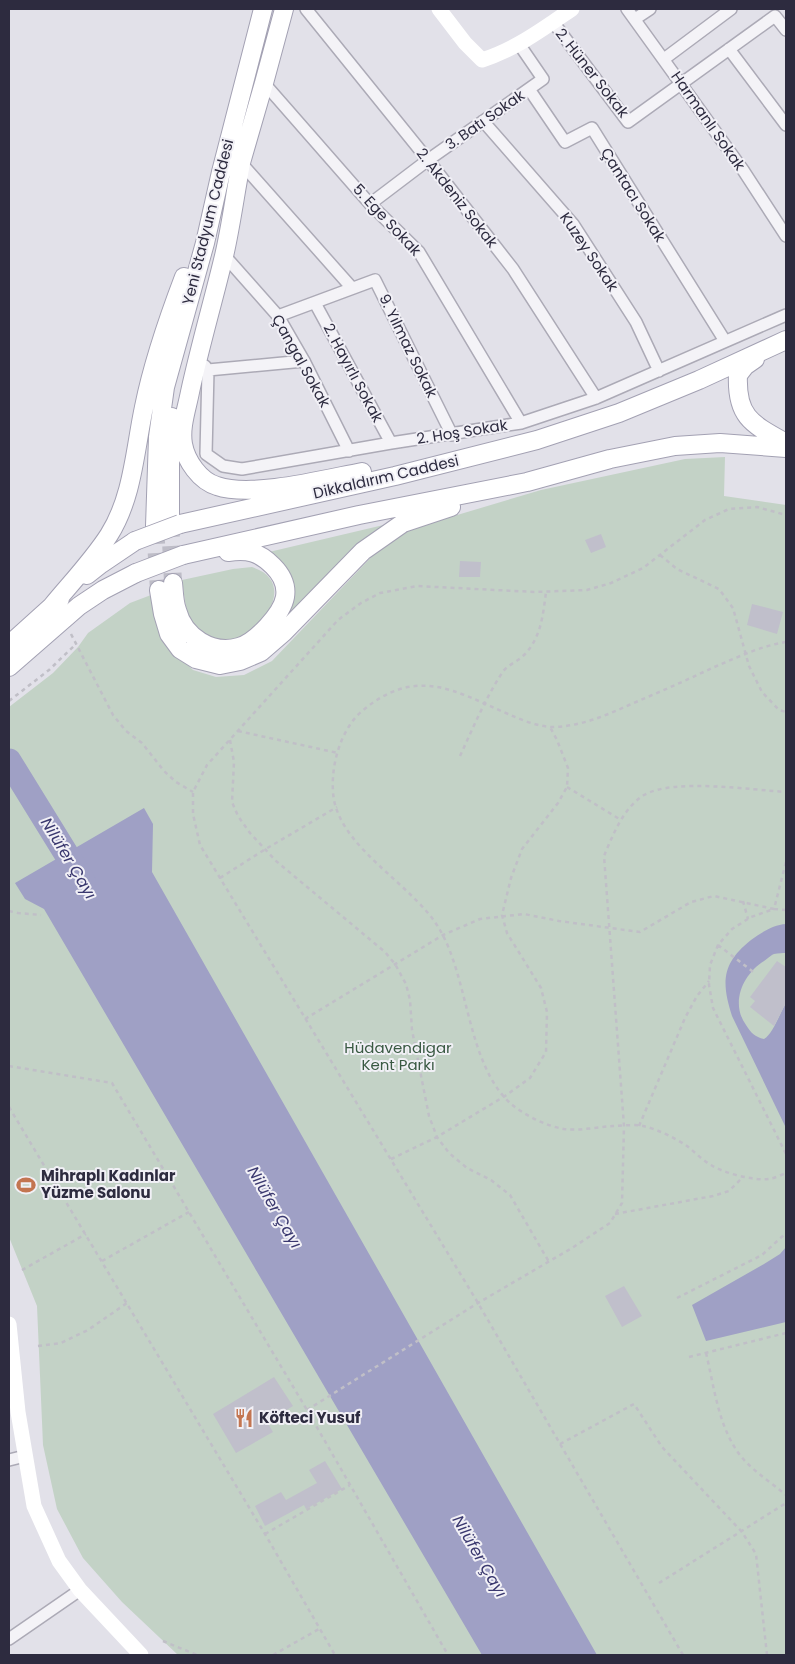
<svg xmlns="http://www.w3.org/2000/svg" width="795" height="1664" font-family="Poppins,sans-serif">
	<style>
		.green { fill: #c3d2c6 }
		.water { fill: #9fa0c5 }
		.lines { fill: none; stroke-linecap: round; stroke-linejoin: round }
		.river { stroke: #9fa0c5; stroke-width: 25 }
		.building { fill: #c0bfcb }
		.primary-tunnel { stroke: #bebdc7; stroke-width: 18; stroke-dasharray: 18 9; stroke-linecap: butt }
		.street-casing { stroke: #acaab6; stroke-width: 14 }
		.primary-casing { stroke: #a3a1b3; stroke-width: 20 }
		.path { stroke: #c0bfc7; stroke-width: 2.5; stroke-dasharray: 4 4; stroke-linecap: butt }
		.street { stroke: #f4f3f7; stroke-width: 11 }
		.secondary { stroke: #fff; stroke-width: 15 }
		.primary { stroke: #fff; stroke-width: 18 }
		.primary-bridge-casing { stroke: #a3a1b3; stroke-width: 20; stroke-linecap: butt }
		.primary-bridge { stroke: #fff; stroke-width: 18 }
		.labels { text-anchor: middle; stroke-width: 4; stroke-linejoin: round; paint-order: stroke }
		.street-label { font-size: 15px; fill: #2d2b3f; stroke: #f1f0f6 }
		.park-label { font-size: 15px; fill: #395942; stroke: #f1f0f6 }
		.poi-label { font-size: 15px; font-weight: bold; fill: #2d2b3f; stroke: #f1f0f6; text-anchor: start }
		.water-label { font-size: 16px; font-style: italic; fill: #3a386f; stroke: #f1f0f6 }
	</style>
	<rect width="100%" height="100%" fill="#e2e1e9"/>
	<!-- green -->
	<path class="green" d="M725 457 724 496 786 505V1655H178L122 1602 83 1558 57 1509 43 1445 37 1306 9 1237V707L53 673 78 647 88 633 130 603 151 595 155 619 161 639 193 670 216 677 244 675 272 661 379 549 407 530 541 490 685 459Z
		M392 523 282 624 289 576 283 564 269 552Z
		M252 567C299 582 262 634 230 640 224 641 217 639 211 637 201 634 193 628 189 618 185 607 184 592 182 580L233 569Z"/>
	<!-- water -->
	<path class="water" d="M144 808 153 824 152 872 597 1655H482L44 909 25 899 15 883Z
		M786 924V953C783 953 778 953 774 954 771 955 767 959 764 961 743 974 730 1003 746 1025 751 1033 755 1037 764 1039 773 1034 780 1013 786 1003V1128L732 1016C721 982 722 963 751 940 762 932 773 925 786 924Z
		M786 1247V1322L706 1341 692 1305 764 1264 780 1254Z"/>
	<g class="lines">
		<!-- river -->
		<path class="river" d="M9 761 83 881"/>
	</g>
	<!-- building -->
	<path class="building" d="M601 534 606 547 591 553 585 540Z
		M460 561 481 562 480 577H459Z
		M752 604 783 612 777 634 747 625Z
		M777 961 786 967V1003L774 1026 750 1007 755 1001 750 997Z
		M624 1286 642 1316 622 1327 605 1296Z
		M274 1377 293 1406 267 1422 273 1432 236 1453 213 1414Z
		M325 1461 342 1489 306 1509 304 1505 265 1526 255 1506 281 1492 286 1500 317 1483 309 1470Z"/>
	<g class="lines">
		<!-- primary-tunnel -->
		<path class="primary-tunnel" d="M170 519 173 583
			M155 526 159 590"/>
		<!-- street casing -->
		<g class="street-casing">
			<path id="street" d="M306 9 428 160 513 269 596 398
				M627 9 743 170 786 236
				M635 19 650 9
				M553 22 628 122 775 16 786 30
				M729 49 786 125
				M664 59 731 9
				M264 83 370 204 419 252 521 423
				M529 89 565 142 592 128 725 341
				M483 121 573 224 636 322 659 371
				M241 163 352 288
				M370 204 428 160 543 79 519 44
				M224 255 278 316 304 361 349 451
				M315 303 391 443
				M278 316 375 280 452 435
				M205 366 208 370 304 361
				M208 370 206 454 223 466 242 469 391 443 521 423 596 398 786 315
				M9 1460 25 1456
				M9 1639 80 1590"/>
		</g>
		<!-- primary casing -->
		<g class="primary-casing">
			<path id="primary" d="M241 163C235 194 231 226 224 256 213 302 200 346 190 392 187 408 180 427 183 444 186 461 200 481 217 486 252 498 325 479 362 472
				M238 173 264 83 284 9
				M755 359 745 366 738 375C736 417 752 424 786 443
				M170 519V427L172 417
				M180 524 395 476 537 440 619 413 699 380 786 340
				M155 526 158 437 165 387 205 243 221 172 263 9
				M183 555 359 515 527 482 610 459 675 446 720 443 786 448
				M87 575 101 564 135 541
				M173 583C174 592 174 602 177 610 184 637 212 655 239 647 256 642 282 614 285 597 287 585 281 574 273 566 259 552 248 549 228 552
				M159 590 163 614 169 634 180 649 196 659 220 665 240 661 261 652 283 633 363 551 403 523 451 507
				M52 606C71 583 93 560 109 535 133 497 135 449 144 407 153 362 168 319 184 277
				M9 645 60 599
				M9 667 79 606 103 590 136 573"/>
		</g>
		<!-- path -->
		<path class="path" d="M660 555 677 569 719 589 733 608 749 666 762 692 779 710 786 712
			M71 634 113 715 126 731 142 743 164 771 176 782 193 792
			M786 642C760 646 736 658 712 668 685 681 657 693 629 705 605 716 581 726 554 727 538 727 522 720 508 714 453 690 416 666 362 711 339 731 329 771 334 800 344 851 415 886 440 930 469 980 467 1063 510 1103 524 1115 546 1126 564 1129 579 1131 597 1127 613 1126 622 1126 633 1124 643 1126 657 1129 675 1138 687 1146 695 1152 702 1160 711 1165 723 1173 754 1181 769 1179 775 1178 781 1175 786 1173
			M9 701 49 670 76 644
			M238 731 338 753
			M230 740 234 762 232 802 238 816 250 833 276 861 385 952 395 964 406 984 410 1000 412 1030 429 1116 437 1137 449 1153 467 1168 491 1180 510 1195 549 1262
			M460 756C473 728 485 699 502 673 507 665 517 662 523 656 541 639 543 615 546 592
			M567 787 621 820
			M220 878 264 850 337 807
			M743 901 748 919
			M786 910 774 909 751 917 732 929 718 945 710 965 709 985 713 1008 786 1154
			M9 911 18 913 41 915
			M718 945 756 974
			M305 1019 443 935 480 919 524 914 559 921 640 932 691 902 714 896 774 909 786 862
			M9 1066 112 1083 307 1410 448 1655
			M9 1107 265 1534 335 1655
			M639 1126 685 1018 697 996 709 981
			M391 1159 437 1137 505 1096 530 1078 546 1052 547 1012 541 988 507 933 502 915 511 878 522 849 558 803 567 787 568 768 557 740 550 727
			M615 1214 713 1196 729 1191 743 1177
			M102 1261 189 1212
			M22 1270 86 1234
			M677 1298 762 1255 786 1233
			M38 1346 61 1343 88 1330 127 1303
			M706 1353C715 1390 719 1435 747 1463 759 1475 774 1485 786 1495
			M689 1357 786 1333
			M307 1410 478 1303 572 1248 610 1223 622 1203 624 1126 604 856C613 835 623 808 644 795 673 778 752 790 786 792
			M560 1444 634 1404 662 1447 742 1532 756 1554 767 1655
			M265 1534 350 1485
			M659 1583 786 1503
			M163 1641 197 1655
			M273 1655 319 1629
			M683 1655 478 1303 200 845 193 814V792L207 765 338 620 361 603 380 593 417 586 535 592 587 590 611 583 643 568 705 520 729 509 757 507 786 515"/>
		<!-- street -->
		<use href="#street" class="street"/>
		<!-- secondary -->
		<path class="secondary" d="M439 9 465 43 482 60C516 49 543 29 572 9
			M9 1324 18 1412 34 1506 59 1561 80 1590 141 1655"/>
		<!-- primary -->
		<use href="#primary" class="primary"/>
		<!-- primary-bridge casing -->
		<g class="primary-bridge-casing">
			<path id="primary-bridge" d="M135 541 180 524
				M136 573 183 555"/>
		</g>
		<!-- primary-bridge -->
		<use href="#primary-bridge" class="primary-bridge"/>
	</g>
	<!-- icons -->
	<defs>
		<g id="stadium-bare" transform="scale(1.5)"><path d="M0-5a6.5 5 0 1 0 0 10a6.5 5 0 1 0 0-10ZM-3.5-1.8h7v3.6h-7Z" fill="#c37551" stroke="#f1f0f6" stroke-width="2.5" paint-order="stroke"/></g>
		<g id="restaurant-bare" transform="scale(1.5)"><path d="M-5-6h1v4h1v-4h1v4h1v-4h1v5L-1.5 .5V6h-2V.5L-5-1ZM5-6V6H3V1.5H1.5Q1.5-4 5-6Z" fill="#c37551" stroke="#f1f0f6" stroke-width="2.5" paint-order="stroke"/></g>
	</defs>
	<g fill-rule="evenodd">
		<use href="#stadium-bare" x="26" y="1185"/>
		<use href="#restaurant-bare" x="244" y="1418"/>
	</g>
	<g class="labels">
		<!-- street labels -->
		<g class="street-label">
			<text transform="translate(592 73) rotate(52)" y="5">2. Hüner Sokak</text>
			<text transform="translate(485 120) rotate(-35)" y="5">3. Batı Sokak</text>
			<text transform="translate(708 121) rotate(55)" y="5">Harmanlı Sokak</text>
			<text transform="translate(633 195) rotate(58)" y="5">Çantacı Sokak</text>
			<text transform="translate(457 198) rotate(52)" y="5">2. Akdeniz Sokak</text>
			<text transform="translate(387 220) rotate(47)" y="5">5. Ege Sokak</text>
			<text transform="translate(208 222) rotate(-76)" y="5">Yeni Stadyum Caddesi</text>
			<text transform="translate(589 252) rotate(56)" y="5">Kuzey Sokak</text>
			<text transform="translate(408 346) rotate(64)" y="5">9. Yılmaz Sokak</text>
			<text transform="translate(301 361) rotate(61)" y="5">Çangal Sokak</text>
			<text transform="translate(353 373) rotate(62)" y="5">2. Hayırlı Sokak</text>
			<text transform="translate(462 432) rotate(-9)" y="5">2. Hoş Sokak</text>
			<text transform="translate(386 477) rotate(-13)" y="5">Dikkaldırım Caddesi</text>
		</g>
		<!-- park labels -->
		<g class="park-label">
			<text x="398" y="1053">Hüdavendigar<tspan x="398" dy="17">Kent Parkı</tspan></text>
		</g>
		<!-- poi labels -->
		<g class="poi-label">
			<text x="41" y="1181">Mihraplı Kadınlar<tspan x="41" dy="17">Yüzme Salonu</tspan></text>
			<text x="259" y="1423">Köfteci Yusuf</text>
		</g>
		<!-- water labels -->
		<g class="water-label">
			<text transform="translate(69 858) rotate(59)" y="6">Nilüfer Çayı</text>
			<text transform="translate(275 1207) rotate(60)" y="6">Nilüfer Çayı</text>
			<text transform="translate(480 1556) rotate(60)" y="6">Nilüfer Çayı</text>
		</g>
	</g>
	<!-- border -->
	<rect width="795" height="1664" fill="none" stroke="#2d2b3f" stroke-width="20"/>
</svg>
